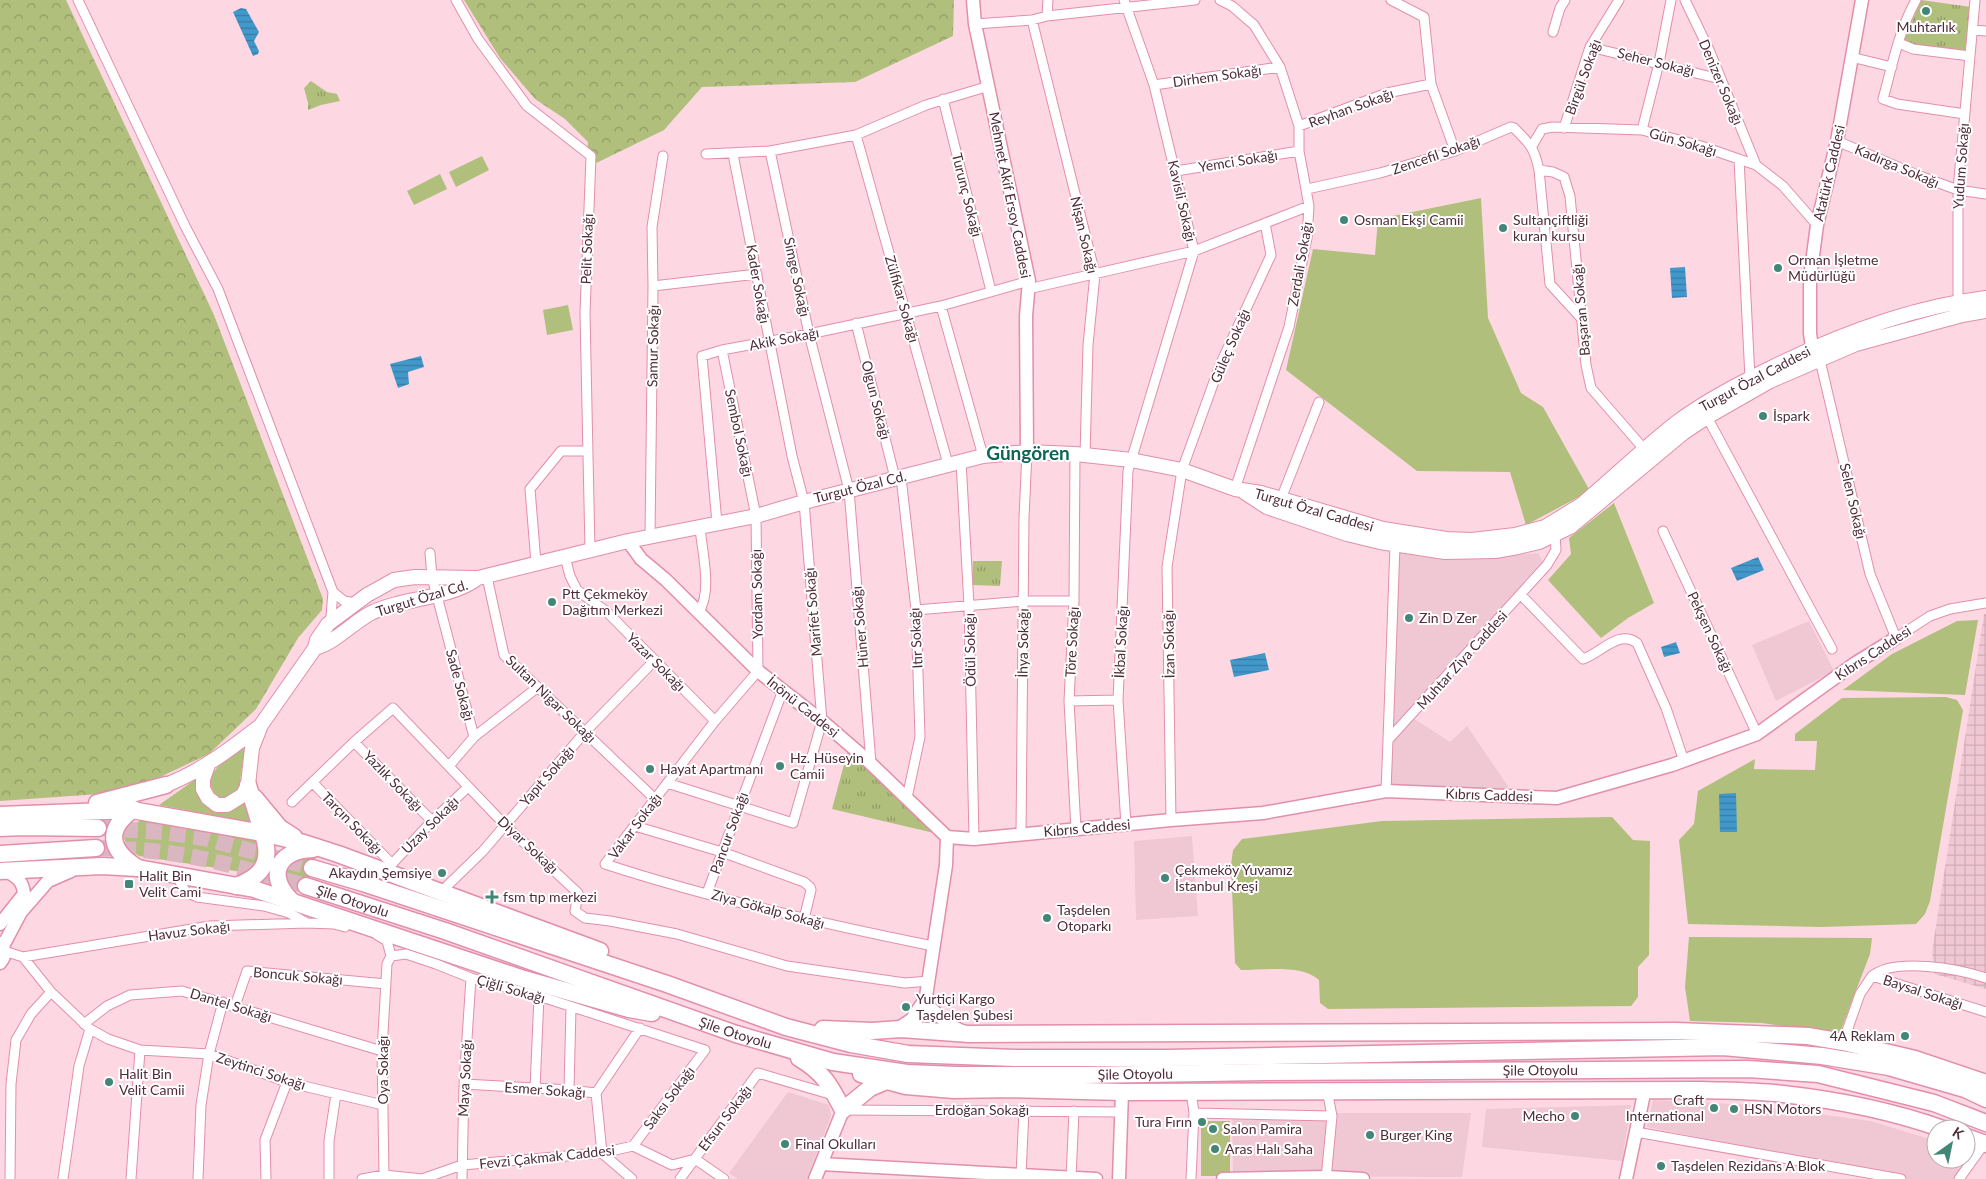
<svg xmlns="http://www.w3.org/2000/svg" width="1986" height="1179" font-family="Lato,sans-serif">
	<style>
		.built { fill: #f0c8d4 }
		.industrial { fill: url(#industrial-grid) }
		.grass { fill: #b0bf7b }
		.forest { fill: url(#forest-crowns) }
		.park { fill: url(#park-tufts) }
		.water { fill: url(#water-rules) }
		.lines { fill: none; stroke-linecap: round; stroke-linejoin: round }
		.highway-tunnel { stroke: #dab6c1; stroke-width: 16; stroke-dasharray: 16 8; stroke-linecap: butt }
		.street-casing { stroke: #e38eab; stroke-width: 11 }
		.secondary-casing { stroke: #e38eab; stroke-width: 15 }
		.primary-casing { stroke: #e38eab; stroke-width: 16 }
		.highway-casing { stroke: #e38eab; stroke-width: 19 }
		.street { stroke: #fff; stroke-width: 9 }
		.secondary { stroke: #fff; stroke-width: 12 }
		.primary { stroke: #fff; stroke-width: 14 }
		.highway { stroke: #fff; stroke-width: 16 }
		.poi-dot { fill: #438678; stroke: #fff; stroke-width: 2 }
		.labels { text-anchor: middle; stroke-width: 4; stroke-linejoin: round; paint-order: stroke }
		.poi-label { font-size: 14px; fill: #4f2c38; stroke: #fff; text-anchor: start }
		.street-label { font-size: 14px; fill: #4f2c38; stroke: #fff }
		.district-label { font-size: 19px; font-weight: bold; fill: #0c6557; stroke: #fff }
	</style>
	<defs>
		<pattern id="industrial-grid" width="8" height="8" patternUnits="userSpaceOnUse" patternTransform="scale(1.25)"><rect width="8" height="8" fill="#f0c8d4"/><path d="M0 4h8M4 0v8" fill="none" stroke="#d0acb7"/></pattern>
		<pattern id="forest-crowns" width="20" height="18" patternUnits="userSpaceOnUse" patternTransform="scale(1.25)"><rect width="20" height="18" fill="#b0bf7b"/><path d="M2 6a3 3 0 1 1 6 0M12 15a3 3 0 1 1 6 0" fill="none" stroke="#929b66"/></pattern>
		<pattern id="park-tufts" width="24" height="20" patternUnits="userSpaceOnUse" patternTransform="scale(1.25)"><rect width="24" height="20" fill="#b0bf7b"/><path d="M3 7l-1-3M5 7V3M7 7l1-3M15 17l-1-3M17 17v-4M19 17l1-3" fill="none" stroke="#929b66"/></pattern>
		<pattern id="water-rules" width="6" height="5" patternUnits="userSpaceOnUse" patternTransform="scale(1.25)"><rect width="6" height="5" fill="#4198cb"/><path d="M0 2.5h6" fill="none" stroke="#397ca6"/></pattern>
	</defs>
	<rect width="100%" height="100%" fill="#fdd8e3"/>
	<!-- built -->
	<path class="built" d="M1399 552 1467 559 1538 553 1546 567 1413 718 1450 742 1467 726 1508 786 1504 793 1389 787Z
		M1809 621 1834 671 1776 701 1752 645Z
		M1192 836 1198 916 1136 920 1134 841Z
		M788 1092 829 1105 831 1116 807 1179H738L729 1173Z
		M1653 1100 1753 1105 1871 1121 1936 1141V1159H1966V1150L1974 1152 1955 1179H1909L1647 1127Z
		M1631 1105 1622 1161 1482 1147 1486 1109Z
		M1232 1113H1471L1462 1177 1233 1176Z"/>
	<!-- industrial -->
	<path class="industrial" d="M1984 614H1986V989L1935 974 1932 952Z"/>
	<!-- grass -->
	<path class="grass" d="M482 156 489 170 456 187 449 172Z
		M440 174 447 189 414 205 407 191Z
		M1481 198 1488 318 1521 393 1543 407 1590 491 1526 525 1510 472 1417 471 1286 370 1313 249 1375 255 1378 219Z
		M568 305 573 330 547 335 543 310Z
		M1614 503 1654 603 1628 618 1601 638 1548 580 1571 554 1569 538Z
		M1978 620 1965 695 1843 690 1892 654 1957 621Z
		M1946 697 1957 700 1963 710 1930 901 1925 914 1916 924 1821 927 1688 924 1679 840 1694 824 1698 791 1755 759 1754 769 1815 770 1817 741H1795V734L1842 698Z
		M245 745 239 789 231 798 220 799C194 776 228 759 245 745Z
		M196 779C196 811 223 821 246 800L253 823 159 805Z
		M1612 817 1633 840 1650 841 1649 955 1638 967V997L1631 1006 1328 1009 1320 1003 1319 980C1302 964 1264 970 1241 970L1235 963 1231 865 1233 850 1242 839 1382 821Z
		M142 820 254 836 261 851 254 867 242 872 139 856 128 848 124 838C128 828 133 824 142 820Z
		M302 854 316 857 303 894 294 889 286 878 287 867Z
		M1689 937 1872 938 1870 954 1839 1035 1762 1023 1690 1021 1685 987Z
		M1201 1121H1230V1176H1201Z"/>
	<!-- forest -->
	<path class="forest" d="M0 0H66L214 315 323 599 322 610 298 638 256 709 209 754 128 792 0 801Z
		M464 0H954L953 36 855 82 702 87 664 130 586 168 588 142 565 119 535 99 500 58Z"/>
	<!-- park -->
	<path class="park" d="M1921 0 1971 7 1965 51 1917 47 1904 40Z
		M311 81 327 92 337 94 340 101 321 105 308 110V103L304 88Z
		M973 561H1002L1000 586 972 585Z
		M848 750 861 760 934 833 832 809Z"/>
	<!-- water -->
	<path class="water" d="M241 8 246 9 259 32 254 41 259 51 258 54 253 56 233 12Z
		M1685 267 1687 297 1672 298 1670 268Z
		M421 356 424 367 408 372 409 384 398 388 390 364Z
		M1758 557 1764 570 1737 581 1731 568Z
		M1676 642 1680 653 1664 657 1661 647Z
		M1265 653 1269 670 1234 677 1230 660Z
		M1736 793 1737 832H1720L1719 794Z"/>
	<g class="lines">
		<!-- highway-tunnel -->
		<path class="highway-tunnel" d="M98 828 163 832 204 838 312 868
			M96 848C127 849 157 850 188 856 228 863 267 875 306 886"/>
		<!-- street casing -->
		<g class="street-casing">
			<path id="street" d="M78 0 185 226 218 289 333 592 331 616 329 623
				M456 0 478 39 527 106 591 156 585 313 590 550
				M1124 0 1154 85 1194 251 1128 471 1118 700 1126 825
				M1220 0 1232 6 1254 25 1280 67 1299 126V151L1309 206 1307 238 1289 327 1235 489
				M1391 0 1424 17 1431 84 1455 151
				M1685 0 1710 52 1756 165
				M1916 0C1899 30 1892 66 1883 99L1897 104 1965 114
				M1047 16 1048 0
				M1032 20 1095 274 1088 345 1085 455
				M975 24 1032 20 1047 16 1195 0
				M1973 30 1986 31
				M1553 32 1560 8 1565 0
				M1899 43 1913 49 1970 56
				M1590 47 1720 79
				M1851 57 1892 67
				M1154 85 1280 67
				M943 99 991 291
				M1299 126 1387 93 1431 84
				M1564 128 1590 47 1619 0
				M1642 130 1659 63 1671 0
				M856 135 948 464
				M1837 141 1917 175 1958 190 1986 194
				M1532 146 1542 129 1553 127 1642 130 1701 146 1756 165 1783 186 1817 225
				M770 151 809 334 849 490 871 763
				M706 154 770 151 856 135 926 105 989 86
				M1739 159 1750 378
				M1539 170 1553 172 1564 177 1570 196 1586 365 1591 388 1644 449
				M1176 171 1299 151
				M1307 189 1380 173 1455 151 1511 127 1514 128C1530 144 1534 147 1539 170L1550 284 1582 319
				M653 286 757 274
				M1028 289 1194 251 1309 206
				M1958 301V190L1975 0
				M941 306 983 456
				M856 323 895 478
				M722 350 756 516 758 671 715 721 605 864C712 899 823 924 933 946
				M1820 360 1870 574 1896 638 1930 616 1950 609 1986 603
				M1707 417 1832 649
				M1075 454 1074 601 1069 701 1076 829
				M961 461 969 606 974 839
				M901 477 916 610 920 737 907 798
				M1281 499 1319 402
				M717 523 702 356 722 350 809 334 941 306 1029 281
				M1663 531 1757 734
				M650 537 653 286 652 227 663 156
				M430 553 432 577 474 737 449 766
				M565 557 570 576 577 590 607 612 715 721
				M536 563 530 489 561 451H587
				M487 577 504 655 655 799
				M333 592 344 601 356 603
				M1521 595 1583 659C1601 653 1619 629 1637 643L1666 708 1684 761
				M916 610 1023 601H1074
				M698 613C713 593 702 551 700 528
				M1069 701 1118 700
				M474 737 538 687
				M1388 740 1395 545
				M354 742 432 821
				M313 783 392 864 432 821 468 787
				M667 783 793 823 822 721 804 502 792 456 733 154
				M1386 791 1388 740 1547 565 1556 550 1555 535
				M292 802 354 742 393 708 505 825 578 893 575 911 585 918 610 921 677 934 787 966 905 983 929 981
				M1171 820 1167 567 1182 470 1220 365 1271 255 1265 223
				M635 826 722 852 804 882 810 887 811 890 804 919
				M1021 834 1024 518 1027 452
				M176 875 186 892 197 897 264 906 289 913 307 923
				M447 886 483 851 585 732 655 660
				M707 893 783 690
				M377 935 387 941 391 956
				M4 951 23 957 210 926 307 923 334 924 345 927
				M23 957 51 992 90 1029 108 1039 140 1050 209 1054 287 1082 383 1105
				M1872 976C1895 957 1959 969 1986 978
				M235 1006 247 971 386 984
				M84 1024 107 1006 130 995 182 991 382 1051
				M1843 1042 1860 994 1872 976 1986 1012
				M464 1084 569 1090 596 1093 602 1153
				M535 1089 539 996
				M569 1090 571 1008
				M596 1093 640 1028
				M844 1110 1122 1112
				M1194 1113 1332 1116
				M1636 1132 1901 1179
				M602 1153 632 1179
				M384 1175 382 1051 387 964 391 956 406 954 436 964 471 978 539 996 705 1050 633 1146
				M1021 1175 1024 1110
				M1071 1178 1074 1111
				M10 1179 11 1084 16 1040 31 1014 51 992
				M63 1179 79 1066 90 1029
				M131 1179 140 1050
				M198 1179 201 1105 209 1054 223 1002
				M266 1179 265 1140 287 1082
				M329 1179V1141L336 1094
				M362 1179 384 1175 422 1179 462 1165 602 1153 633 1146 672 1165 695 1159 724 1179
				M462 1179 464 1084 471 978
				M680 1179 758 1073 833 1095
				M1191 1179 1194 1113 1191 1091
				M1326 1179 1332 1116 1327 1090
				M1959 1179 1984 1144"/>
		</g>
		<!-- secondary casing -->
		<g class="secondary-casing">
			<path id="secondary" d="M973 0 975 24 1029 281 1026 316 1027 452
				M1812 348 1810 333V278L1817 225 1837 141 1862 0
				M628 541 641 559 666 580 758 671 822 721 866 759 947 837 946 865 925 1003 949 1025 962 1031
				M947 837 974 839 1171 820 1263 813 1386 791 1557 798 1672 765 1757 734 1854 664 1896 638
				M0 924 24 894C23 881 17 877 6 871
				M0 943C6 950 6 956 0 963
				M3 946 21 912 48 881 71 871
				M821 1164 1096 1179
				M815 1179 843 1110
				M1119 1179 1122 1092
				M1223 1179 1327 1177 1363 1179
				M1626 1179 1645 1089"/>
		</g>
		<!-- primary casing -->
		<g class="primary-casing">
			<path id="primary" d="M1244 492 1267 507 1347 534 1380 542 1445 552 1495 551 1518 547 1539 542 1570 527 1683 433 1707 417 1770 381 1856 344 1962 315 1986 311
				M315 648C336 642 352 623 371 613 404 597 445 600 475 580
				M208 765 203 779V789L208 798 217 805H227L243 795 248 785 252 748 261 725 315 648 317 640 328 624 367 595 394 580 415 577 478 578 628 541 756 516 804 502 983 456 1027 452 1075 454 1131 460 1182 470 1235 489 1261 493 1383 529 1446 539 1472 540 1515 535 1545 527 1581 505C1613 478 1643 449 1676 423 1705 401 1738 384 1771 368 1838 335 1911 307 1986 298
				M166 785C202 771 230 749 260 726"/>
		</g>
		<!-- highway casing -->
		<g class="highway-casing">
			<g id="highway">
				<path d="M255 798 280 828 294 837"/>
				<path d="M97 803 166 785"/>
				<path d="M134 809C105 829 109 850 138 868"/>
				<path d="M0 815 132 810 262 833 304 843 338 854 600 951"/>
				<path d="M0 828 24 827 98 828"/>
				<path d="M0 854 96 848"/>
				<path d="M312 868 363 883 667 984 786 1027 851 1044 908 1054 1015 1058H1168L1723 1047 1822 1056 1889 1067 1965 1089 1986 1099"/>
				<path d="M0 871 102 866 138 868 254 889 524 979 629 1009 652 1013"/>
				<path d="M236 886C258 878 271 866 265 841L248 785"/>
				<path id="s1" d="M306 886 445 931 736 1034 833 1062 907 1073 957 1075H1084L1265 1072 1748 1069 1818 1074 1934 1103 1986 1123"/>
				<path d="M294 903C266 879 275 850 313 849"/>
				<path d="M823 1029 872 1031 901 1029 969 1034 1676 1031 1808 1036 1843 1042 1915 1059 1986 1083"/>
				<path d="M901 1029 913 1021 925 1003"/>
				<path d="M799 1058C824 1073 830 1085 843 1110L870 1088 889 1080"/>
				<path d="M861 1074 906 1086 954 1090 1011 1089 1122 1092 1703 1090C1730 1091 1757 1091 1783 1094 1837 1100 1892 1111 1943 1129"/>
				<path d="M1966 1137 1986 1144"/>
			</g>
		</g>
		<!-- street -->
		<use href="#street" class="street"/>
		<!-- secondary -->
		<use href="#secondary" class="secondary"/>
		<!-- primary -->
		<use href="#primary" class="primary"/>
		<!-- highway -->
		<use href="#highway" class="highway"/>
	</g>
	<!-- markers -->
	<g class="poi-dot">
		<circle cx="1926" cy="11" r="5"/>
		<circle cx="1344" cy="220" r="5"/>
		<circle cx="1503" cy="228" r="5"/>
		<circle cx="1778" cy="268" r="5"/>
		<circle cx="1763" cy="416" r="5"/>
		<circle cx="552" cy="602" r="5"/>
		<circle cx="1409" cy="618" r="5"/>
		<circle cx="780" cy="766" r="5"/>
		<circle cx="650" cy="769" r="5"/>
		<circle cx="442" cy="873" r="5"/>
		<circle cx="1165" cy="878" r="5"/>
		<rect x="124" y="879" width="10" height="10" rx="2.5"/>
		<path d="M489.5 889.5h5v5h5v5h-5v5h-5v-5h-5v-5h5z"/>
		<circle cx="1047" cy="918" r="5"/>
		<circle cx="906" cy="1007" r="5"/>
		<circle cx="1905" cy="1036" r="5"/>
		<circle cx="109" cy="1082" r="5"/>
		<circle cx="1714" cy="1108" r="5"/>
		<circle cx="1734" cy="1109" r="5"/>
		<circle cx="1575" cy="1116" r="5"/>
		<circle cx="1202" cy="1122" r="5"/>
		<circle cx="1213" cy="1129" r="5"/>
		<circle cx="1370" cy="1135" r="5"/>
		<circle cx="785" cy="1144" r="5"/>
		<circle cx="1215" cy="1149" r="5"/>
		<circle cx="1661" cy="1166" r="5"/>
	</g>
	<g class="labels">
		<!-- poi labels -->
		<g class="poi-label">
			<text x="1926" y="32" text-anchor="middle">Muhtarlık</text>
			<text x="1354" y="225">Osman Ekşi Camii</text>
			<text x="1513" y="225">Sultançiftliği<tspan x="1513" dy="16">kuran kursu</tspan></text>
			<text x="1788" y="265">Orman İşletme<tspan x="1788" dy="16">Müdürlüğü</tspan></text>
			<text x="1773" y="421">İspark</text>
			<text x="562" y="599">Ptt Çekmeköy<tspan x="562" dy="16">Dağıtım Merkezi</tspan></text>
			<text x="1419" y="623">Zin D Zer</text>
			<text x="790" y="763">Hz. Hüseyin<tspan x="790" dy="16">Camii</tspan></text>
			<text x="660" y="774">Hayat Apartmanı</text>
			<text x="1175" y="875">Çekmeköy Yuvamız<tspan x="1175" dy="16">İstanbul Kreşi</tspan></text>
			<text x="432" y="878" text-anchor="end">Akaydın Şemsiye</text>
			<text x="139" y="881">Halit Bin<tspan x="139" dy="16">Velit Cami</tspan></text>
			<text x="503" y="902">fsm tıp merkezi</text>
			<text x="1057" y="915">Taşdelen<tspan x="1057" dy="16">Otoparkı</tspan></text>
			<text x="916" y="1004">Yurtiçi Kargo<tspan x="916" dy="16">Taşdelen Şubesi</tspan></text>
			<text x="1895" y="1041" text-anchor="end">4A Reklam</text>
			<text x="119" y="1079">Halit Bin<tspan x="119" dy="16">Velit Camii</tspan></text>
			<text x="1704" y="1105" text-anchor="end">Craft<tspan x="1704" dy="16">International</tspan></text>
			<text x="1744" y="1114">HSN Motors</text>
			<text x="1565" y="1121" text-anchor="end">Mecho</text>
			<text x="1192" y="1127" text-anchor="end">Tura Fırın</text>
			<text x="1223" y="1134">Salon Pamira</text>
			<text x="1380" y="1140">Burger King</text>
			<text x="795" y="1149">Final Okulları</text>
			<text x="1225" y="1154">Aras Halı Saha</text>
			<text x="1671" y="1171">Taşdelen Rezidans A Blok</text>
		</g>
		<!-- street labels -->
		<g class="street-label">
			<text transform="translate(1656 62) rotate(14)" y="5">Seher Sokağı</text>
			<text transform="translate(1217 76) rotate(-8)" y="5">Dirhem Sokağı</text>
			<text transform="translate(1583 77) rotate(-70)" y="5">Birgül Sokağı</text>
			<text transform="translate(1721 82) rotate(67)" y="5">Denizer Sokağı</text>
			<text transform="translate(1351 108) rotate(-20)" y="5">Reyhan Sokağı</text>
			<text transform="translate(1683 142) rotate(16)" y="5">Gün Sokağı</text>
			<text transform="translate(1436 155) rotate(-19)" y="5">Zencefil Sokağı</text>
			<text transform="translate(1238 161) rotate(-9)" y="5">Yemci Sokağı</text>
			<text transform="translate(1897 166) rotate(23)" y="5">Kadırga Sokağı</text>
			<text transform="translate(1961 166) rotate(-86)" y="5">Yudum Sokağı</text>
			<text transform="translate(1829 173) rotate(-77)" y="5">Atatürk Caddesi</text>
			<text transform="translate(967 195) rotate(76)" y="5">Turunç Sokağı</text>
			<text transform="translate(1010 195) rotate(79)" y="5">Mehmet Akif Ersoy Caddesi</text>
			<text transform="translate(1182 201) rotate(77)" y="5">Kavisli Sokağı</text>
			<text transform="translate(1084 235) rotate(77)" y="5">Nişan Sokağı</text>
			<text transform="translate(587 249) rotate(-88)" y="5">Pelit Sokağı</text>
			<text transform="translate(1300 264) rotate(-80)" y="5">Zerdali Sokağı</text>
			<text transform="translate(797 277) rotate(78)" y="5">Simge Sokağı</text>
			<text transform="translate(758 284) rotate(80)" y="5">Kader Sokağı</text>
			<text transform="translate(902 299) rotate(74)" y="5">Zülfikar Sokağı</text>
			<text transform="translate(1581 310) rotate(-95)" y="5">Başaran Sokağı</text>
			<text transform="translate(784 339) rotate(-11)" y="5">Akik Sokağı</text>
			<text transform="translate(653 346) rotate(-89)" y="5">Samur Sokağı</text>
			<text transform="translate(1230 346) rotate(-67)" y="5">Güleç Sokağı</text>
			<text transform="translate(1755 379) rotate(-28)" y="5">Turgut Özal Caddesi</text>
			<text transform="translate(876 400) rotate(76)" y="5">Olgun Sokağı</text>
			<text transform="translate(739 433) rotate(78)" y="5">Sembol Sokağı</text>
			<text transform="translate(860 487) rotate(-14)" y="5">Turgut Özal Cd.</text>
			<text transform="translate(1853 501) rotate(77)" y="5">Selen Sokağı</text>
			<text transform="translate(1314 510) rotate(16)" y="5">Turgut Özal Caddesi</text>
			<text transform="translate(757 594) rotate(-91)" y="5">Yordam Sokağı</text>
			<text transform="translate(422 598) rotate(-17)" y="5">Turgut Özal Cd.</text>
			<text transform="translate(813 612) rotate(-95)" y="5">Marifet Sokağı</text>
			<text transform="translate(860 627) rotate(-95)" y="5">Hüner Sokağı</text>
			<text transform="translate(1710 632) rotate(65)" y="5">Pekşen Sokağı</text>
			<text transform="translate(916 638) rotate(-93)" y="5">Itır Sokağı</text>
			<text transform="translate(1072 642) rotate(-87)" y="5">Töre Sokağı</text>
			<text transform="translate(1121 642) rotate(-87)" y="5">İkbal Sokağı</text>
			<text transform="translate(1023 643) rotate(-89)" y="5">İhya Sokağı</text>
			<text transform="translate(1169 644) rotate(-91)" y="5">İzan Sokağı</text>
			<text transform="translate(970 650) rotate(-91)" y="5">Ödül Sokağı</text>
			<text transform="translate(1873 653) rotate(-33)" y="5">Kıbrıs Caddesi</text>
			<text transform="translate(1462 660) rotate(-48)" y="5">Muhtar Ziya Caddesi</text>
			<text transform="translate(656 662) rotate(45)" y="5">Yazar Sokağı</text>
			<text transform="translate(460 685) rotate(75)" y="5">Sade Sokağı</text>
			<text transform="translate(551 699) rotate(44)" y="5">Sultan Nigar Sokağı</text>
			<text transform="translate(803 707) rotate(39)" y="5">İnönü Caddesi</text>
			<text transform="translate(547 776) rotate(-49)" y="5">Yapıt Sokağı</text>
			<text transform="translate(393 781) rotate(46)" y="5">Yazlık Sokağı</text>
			<text transform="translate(1489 795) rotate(2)" y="5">Kıbrıs Caddesi</text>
			<text transform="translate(352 823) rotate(46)" y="5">Tarçın Sokağı</text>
			<text transform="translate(430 825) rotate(-45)" y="5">Uzay Sokağı</text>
			<text transform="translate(635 826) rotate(-53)" y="5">Vakar Sokağı</text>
			<text transform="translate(1087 828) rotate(-5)" y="5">Kıbrıs Caddesi</text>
			<text transform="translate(729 833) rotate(-70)" y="5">Pancur Sokağı</text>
			<text transform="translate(528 845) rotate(43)" y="5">Diyar Sokağı</text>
			<text dy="5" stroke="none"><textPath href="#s1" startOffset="49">Şile Otoyolu</textPath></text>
			<text transform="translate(768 909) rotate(15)" y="5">Ziya Gökalp Sokağı</text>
			<text transform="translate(189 931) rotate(-7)" y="5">Havuz Sokağı</text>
			<text transform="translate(298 976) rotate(5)" y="5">Boncuk Sokağı</text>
			<text transform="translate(511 989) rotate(16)" y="5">Çiğli Sokağı</text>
			<text transform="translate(1923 992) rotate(18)" y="5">Baysal Sokağı</text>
			<text transform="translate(231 1005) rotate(17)" y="5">Dantel Sokağı</text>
			<text dy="5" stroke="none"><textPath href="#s1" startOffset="454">Şile Otoyolu</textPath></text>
			<text transform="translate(383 1070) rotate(-90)" y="5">Oya Sokağı</text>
			<text dy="5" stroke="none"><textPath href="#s1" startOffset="1264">Şile Otoyolu</textPath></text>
			<text transform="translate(261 1071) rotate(18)" y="5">Zeytinci Sokağı</text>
			<text dy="5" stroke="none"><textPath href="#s1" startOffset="859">Şile Otoyolu</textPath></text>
			<text transform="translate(465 1078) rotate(-87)" y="5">Maya Sokağı</text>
			<text transform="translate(545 1090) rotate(4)" y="5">Esmer Sokağı</text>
			<text transform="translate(669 1098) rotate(-53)" y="5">Saksı Sokağı</text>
			<text x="982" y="1115">Erdoğan Sokağı</text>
			<text transform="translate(725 1118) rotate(-53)" y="5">Efsun Sokağı</text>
			<text transform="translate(547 1157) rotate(-6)" y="5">Fevzi Çakmak Caddesi</text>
		</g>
		<!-- district labels -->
		<g class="district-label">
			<text x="1028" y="460">Güngören</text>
		</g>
	</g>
	<!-- north arrow -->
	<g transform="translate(1951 1144) rotate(33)"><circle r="24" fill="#ffffff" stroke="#b9abaf"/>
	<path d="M0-4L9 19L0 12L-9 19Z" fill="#438678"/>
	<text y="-8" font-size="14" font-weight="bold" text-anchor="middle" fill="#4f2c38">K</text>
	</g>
</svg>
